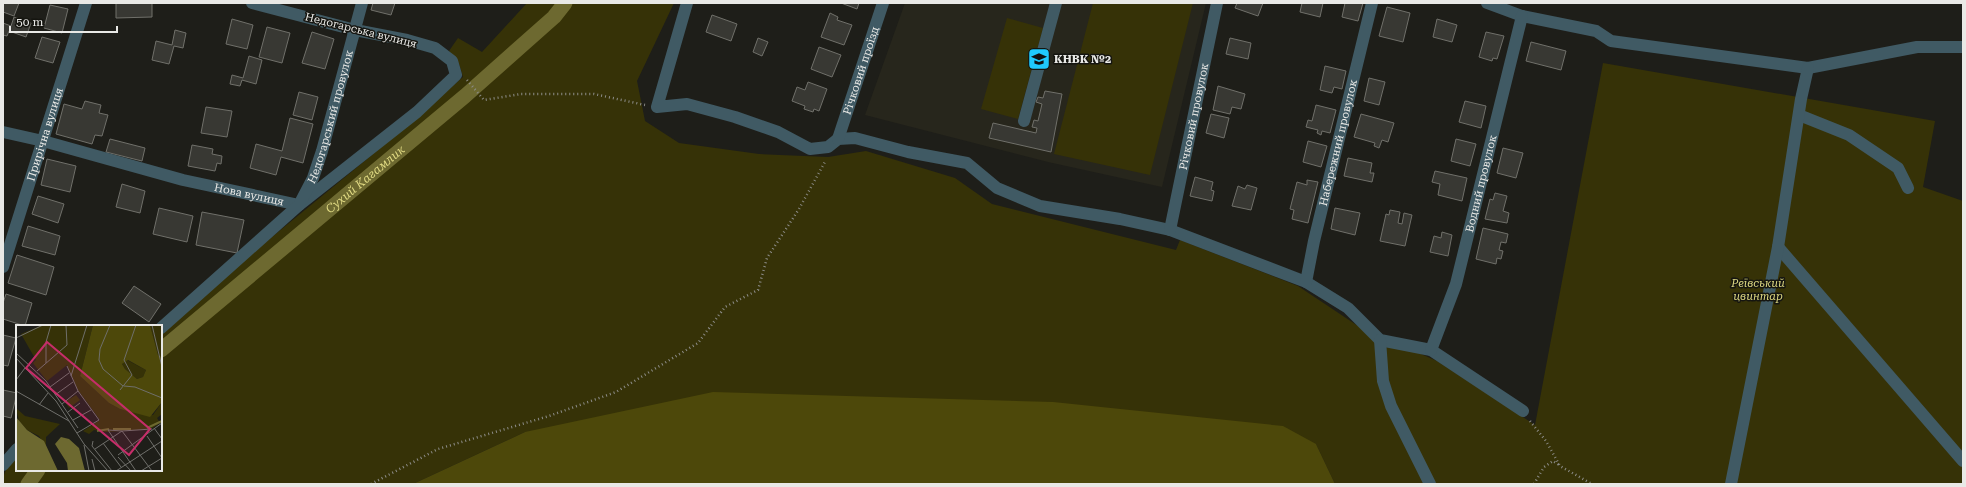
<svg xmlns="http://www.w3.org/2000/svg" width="1966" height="487" font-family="'Roboto Serif',serif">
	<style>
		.built { fill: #27261c }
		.green { fill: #363207 }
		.forest { fill: #4d480a }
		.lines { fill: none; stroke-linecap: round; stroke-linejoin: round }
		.canal { stroke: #6d6930; stroke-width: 15 }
		.building { fill: #383833; stroke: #70706a }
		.path { stroke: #8d8d89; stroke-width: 2.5; stroke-dasharray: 1 3; stroke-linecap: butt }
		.minor { stroke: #405a64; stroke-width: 12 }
		.labels { text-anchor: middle; stroke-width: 3; stroke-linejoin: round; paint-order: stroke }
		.street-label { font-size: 11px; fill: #e9e9e6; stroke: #151510 }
		.poi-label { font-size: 11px; font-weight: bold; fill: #e9e9e6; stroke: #151510; text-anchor: start }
		.park-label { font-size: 11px; font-style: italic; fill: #dfda83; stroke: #151510 }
		.water-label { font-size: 12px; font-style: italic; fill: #e0da83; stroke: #151510 }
		.inset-river { fill: none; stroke: #6d6930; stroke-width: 2 }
		.inset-road { fill: none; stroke: #6f6f6b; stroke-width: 1 }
		.view { fill: #c62d69; fill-opacity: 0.15; stroke: #c62d69; stroke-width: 2 }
		.inset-edge { fill: none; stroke: #e9e9e6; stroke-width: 2 }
	</style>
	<rect width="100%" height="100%" fill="#1e1e19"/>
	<!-- built -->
	<path class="built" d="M905 3H1206L1162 187 1048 162 865 115Z"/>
	<!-- green -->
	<path class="green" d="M527 3H674L637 81 645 121 679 143 759 154 828 157 866 151 955 178 992 204 1176 250 1180 240 1298 286 1361 328 1437 361 1535 425 1603 63 1935 121 1923 187 1963 201V484H1335L1316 444 525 432 413 484H3C3 471 8 466 17 457V470H161V335L239 264 372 155 463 77 459 64 449 51 458 38 482 52Z
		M1093 3H1193L1150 175 1054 154Z
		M1007 18 1043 28 1018 119 981 109Z"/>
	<!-- forest -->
	<path class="forest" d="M713 392 1053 402 1283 426 1316 444 1335 484H413L525 432Z"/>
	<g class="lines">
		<!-- canal -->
		<g class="canal">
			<path id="s1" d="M161 350 465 96 554 17 565 3"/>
			<path d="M28 484 38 470"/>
		</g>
	</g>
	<!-- building -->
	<path class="building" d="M3 3H19L14 16 3 12Z
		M116 3H152V17L116 18Z
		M373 3H395L391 15 371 10Z
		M841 3H859L857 9Z
		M1237 3H1263L1258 16 1235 8Z
		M1302 3H1323L1320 17 1300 12Z
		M1345 3H1363L1358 21 1342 17Z
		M50 5 68 9 62 33 44 28Z
		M1387 7 1410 13 1403 42 1379 36Z
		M830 13 838 17 837 20 852 25 844 45 821 37Z
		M712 15 737 24 731 41 706 32Z
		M14 17 31 23 26 37 9 31 7 36 3 35V23L11 26Z
		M232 19 253 25 247 49 226 44Z
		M1437 19 1457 25 1452 42 1433 37Z
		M267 27 290 33 282 63 259 57Z
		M175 30 186 33 183 48 174 46 169 64 152 60 156 41 172 45Z
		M312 32 334 39 325 69 302 63Z
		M1486 32 1504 36 1497 59 1493 58 1492 61 1479 57Z
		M42 37 60 42 53 63 35 58Z
		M758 38 768 42 762 56 753 52Z
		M1230 38 1251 43 1248 59 1226 54Z
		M1531 42 1566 51 1561 70 1526 61Z
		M819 47 841 55 832 77 811 69Z
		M249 56 262 60 256 84 242 80 240 86 230 84 232 75 243 78Z
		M1325 66 1346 71 1342 89 1334 87 1332 93 1320 90Z
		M1369 78 1385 82 1379 105 1364 101Z
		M808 82 827 89 819 111 814 109 813 112 804 109 805 106 792 101 797 87 805 90Z
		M1218 86 1245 94 1241 109 1232 107 1230 114 1213 110Z
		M1045 91 1062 94 1051 152 989 138 993 123 1036 133 1037 128 1032 127 1034 120 1038 121 1042 104 1036 102 1038 97 1043 98Z
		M299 92 318 97 312 120 293 115Z
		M85 101 101 105 99 113 108 115 102 136 95 135 92 144 56 134 64 104 82 109Z
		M1465 101 1486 106 1481 128 1459 122Z
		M1316 105 1336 110 1330 133 1322 131 1321 135 1317 133 1318 130 1306 127 1308 120 1312 121Z
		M206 107 232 111 227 137 201 133Z
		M1211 114 1229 118 1224 138 1206 133Z
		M1361 114 1394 123 1388 142 1382 140 1379 148 1374 146 1375 143 1354 137Z
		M290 118 313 124 303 163 281 157 276 175 250 168 256 144 282 151Z
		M110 139 145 148 142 161 106 152Z
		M1456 139 1476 144 1470 166 1451 161Z
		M1308 141 1327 146 1321 167 1303 162Z
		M192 145 213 149 212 154 222 156 221 164 217 163 215 171 188 166Z
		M1503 148 1523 153 1516 178 1497 173Z
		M1348 158 1372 163 1370 173H1374L1372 182 1344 176Z
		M47 159 76 166 70 192 41 185Z
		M1435 171 1467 178 1462 201 1438 195 1440 184 1432 182Z
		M1195 177 1213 182 1211 190 1214 191 1212 201 1190 196Z
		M1307 180 1318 182 1308 223 1292 219 1294 210 1290 209 1297 182 1307 185Z
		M122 184 145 191 140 213 116 207Z
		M1247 185 1257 188 1251 210 1232 206 1238 186 1245 189Z
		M1495 193 1507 196 1503 211 1509 213 1507 223 1485 219 1490 199 1493 200Z
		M38 196 64 204 58 223 32 214Z
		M159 208 193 216 187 242 153 234Z
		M1335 208 1360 213 1355 235 1331 229Z
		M1390 210 1400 212 1398 223 1402 224 1404 213 1412 215 1405 246 1380 241 1386 214 1389 215Z
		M202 212 244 220 237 253 196 245Z
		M28 226 60 236 55 255 22 246Z
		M1483 228 1508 234 1506 243 1501 242 1499 250 1503 251 1501 259 1497 258 1496 264 1476 259Z
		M1442 232 1452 235 1448 256 1430 252 1434 236 1441 238Z
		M17 255 54 267 46 295 8 283Z
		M134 286 161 304 149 322 122 303Z
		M6 294 32 303 25 326 3 319V303Z
		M3 335 16 338 8 366 3 365Z
		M3 390 17 393 11 418 3 416Z"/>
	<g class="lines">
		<!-- path -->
		<path class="path" d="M467 80 484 100 521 94H594L645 105
			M1530 421 1546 441 1560 466 1592 484
			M371 484 438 449 549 416 616 392 698 343 725 307 758 290 767 258 799 209 826 160
			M1534 484 1544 467 1553 461 1559 465"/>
		<!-- minor -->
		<g class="minor">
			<path d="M687 3 657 107 687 104 735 117 778 132 810 149 828 147 838 139 855 138 908 152 967 163 997 188 1040 206 1120 219 1170 230 1306 282 1348 308 1380 340 1431 350 1523 411"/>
			<path d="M1487 3 1522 16 1596 31 1611 41 1808 68 1917 47H1963"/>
			<path d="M1799 115 1849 135 1898 168 1908 188"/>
			<path d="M1024 121 1056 3"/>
			<path id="s2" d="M3 132 43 141 183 180 299 205 417 112 456 75 452 61 435 48 407 40 355 30 252 3"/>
			<path id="s3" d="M838 139 883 3"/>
			<path id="s4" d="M1170 230 1217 3"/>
			<path d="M1778 247 1963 461"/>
			<path id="s5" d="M3 267 86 3"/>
			<path id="s6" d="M1306 282 1314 241 1372 3"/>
			<path id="s7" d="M161 328 299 205 313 178 322 151 362 3"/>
			<path d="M1380 340 1383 381 1391 406 1430 484"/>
			<path id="s8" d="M1431 350 1456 284 1522 16"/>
			<path d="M3 465 17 449"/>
			<path d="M1731 484 1778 247 1801 99 1808 68"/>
		</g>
	</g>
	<!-- icons -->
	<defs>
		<g id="school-square" transform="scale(1.15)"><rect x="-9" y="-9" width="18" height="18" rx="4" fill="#1fc9fd" stroke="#151510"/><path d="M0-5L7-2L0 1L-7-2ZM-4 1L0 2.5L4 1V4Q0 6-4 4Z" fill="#111"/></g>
	</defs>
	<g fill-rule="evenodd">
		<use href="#school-square" x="1039" y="59"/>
	</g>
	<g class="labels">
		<!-- street labels -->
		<g class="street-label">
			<text transform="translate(361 30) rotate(14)" y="4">Недогарська вулиця</text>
			<text dy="4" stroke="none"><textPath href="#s3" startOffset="72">Річковий проїзд</textPath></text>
			<text dy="4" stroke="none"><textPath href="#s7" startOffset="279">Недогарський провулок</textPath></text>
			<text dy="4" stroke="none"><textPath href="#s4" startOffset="116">Річковий провулок</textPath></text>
			<text dy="4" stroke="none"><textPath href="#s5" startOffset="139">Прирічна вулиця</textPath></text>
			<text dy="4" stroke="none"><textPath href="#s6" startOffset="143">Набережний провулок</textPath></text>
			<text dy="4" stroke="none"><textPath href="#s8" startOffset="174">Водний провулок</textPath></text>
			<text dy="4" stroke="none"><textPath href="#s2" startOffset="254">Нова вулиця</textPath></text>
		</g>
		<!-- poi labels -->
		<g class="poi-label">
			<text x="1054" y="63">КНВК №2</text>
		</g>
		<!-- park labels -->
		<g class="park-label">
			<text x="1758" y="287">Реївський<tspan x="1758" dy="13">цвинтар</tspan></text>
		</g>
		<!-- water labels -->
		<g class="water-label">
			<text dy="4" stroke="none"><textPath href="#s1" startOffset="266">Сухий Кагамлик</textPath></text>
		</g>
	</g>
	<!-- overview -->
	<g transform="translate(16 325)">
		<rect width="146" height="146" fill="#1e1e19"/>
		<path d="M26 0H77L64 51 93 78 104 84 137 90 146 77V89L141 93 144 98 135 104 90 107 78 105 73 109 67 106 84 95 62 65 51 40 31 56 17 38 20 35 5 9ZM134 0H146V32L142 30ZM111 35 130 45 127 52 121 54 109 44 106 39ZM60 70 64 75 53 83 49 77ZM0 83 9 91 44 99 30 112V122L23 111 11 105 3 96Z" fill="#363207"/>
		<path d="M77 0H134L142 30 146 32V77L134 92 104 84 93 78 64 51ZM112 35 130 45 127 52 121 54 109 44 106 39Z" fill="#4d480a" fill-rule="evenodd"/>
		<path d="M0 92 11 105 28 116 42 146H0ZM45 112 53 114 63 123 69 146H52L51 138 39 119Z" fill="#6d6930"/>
		<path class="inset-river" d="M131 103 146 96M97 104H115M81 106 93 104"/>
		<path class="inset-road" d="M94 0 84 24 83 35 87 44 107 61M136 0 146 42M0 13 27 0M0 28 30 56 62 103M0 33 40 76 68 119 92 146M30 38V17L35 0M51 41 62 66 83 95 61 108M21 46 51 20 50 0M55 51 71 0M0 55 9 43M108 61 119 62 146 73M34 62 53 48M104 65 116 50 108 35 120 0M0 66 53 96M39 70 57 57M46 79 62 66M23 80 32 68M52 87 64 78M57 95 75 85M138 103 146 114M131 111 146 133M77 116 76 121 96 146M87 118 105 142M68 120 73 146M79 124 106 106 136 104M102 130 146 98M102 132 115 146M76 134 79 146M100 146 146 116M120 146 92 105 106 106 136 146M125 146 146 133"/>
		<path class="view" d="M31 17 134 104 113 130 10 43Z"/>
		<rect width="146" height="146" class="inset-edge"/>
	</g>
	<!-- border -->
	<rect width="1966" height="487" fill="none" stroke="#e9e9e6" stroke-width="8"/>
	<!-- scale -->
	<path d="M10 26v6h107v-6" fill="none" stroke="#e9e9e6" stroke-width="2"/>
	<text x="16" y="26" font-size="12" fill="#e9e9e6" stroke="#151510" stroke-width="3" paint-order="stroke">50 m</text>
</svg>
